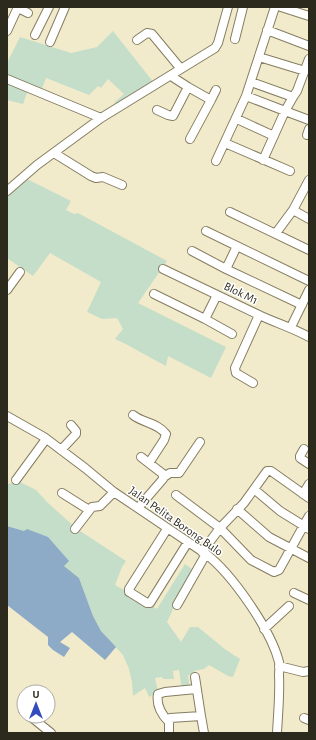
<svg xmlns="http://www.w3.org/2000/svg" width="316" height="740" font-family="'Alegreya Sans',sans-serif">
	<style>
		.green { fill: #c4dec9 }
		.water { fill: #8dabc7 }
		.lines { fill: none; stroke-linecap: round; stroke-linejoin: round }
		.minor-casing { stroke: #857d61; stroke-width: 10 }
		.minor { stroke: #fff; stroke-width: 8 }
		.labels { text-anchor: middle; stroke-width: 3; stroke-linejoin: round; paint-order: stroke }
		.street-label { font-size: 12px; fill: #2c291d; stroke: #fff }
	</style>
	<rect width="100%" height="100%" fill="#f2ebcb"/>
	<!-- green -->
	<path class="green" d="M113 31 154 83 117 105 114 103 124 94 108 79 101 88 98 86 89 95 46 78 41 91 28 90 23 104 7 100V63L20 37 71 53 97 47Z
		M27 179 71 201 66 210 74 214 78 213 167 261 138 303 226 347 211 378 168 356 166 366C148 357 133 347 115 339L123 329 117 318 102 319 87 312 101 282 50 253 33 276 7 258V193Z
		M20 482 36 490 48 503 77 529 126 561 122 567 115 585 157 609 185 564 192 569 167 622 181 642 190 627H198L226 650 240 659 233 677 228 676 209 665 204 669 194 671 193 675H188L190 690H182L179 670 173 671 174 679H163L162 677 155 678 158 692 149 697 145 688 133 696 132 682 129 669 123 655 101 631 93 616 79 578 64 566 68 562 24 531 7 526V484Z"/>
	<!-- water -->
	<path class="water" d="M7 526 24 531 27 529 48 537 69 561 64 566 79 578 93 616 101 631 116 647 105 660 72 632 60 642 70 648 64 657 53 650 48 645V637L7 605Z"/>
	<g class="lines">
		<!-- minor casing -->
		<g class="minor-casing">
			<path id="minor" d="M281 7 309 16
				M18 8 28 13
				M267 30 309 46
				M7 31 18 7
				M35 35 49 7
				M235 39 243 7
				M137 40 147 33 152 34 181 69
				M50 42 65 7
				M259 57 305 71
				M7 79 101 118
				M251 82 293 97
				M188 87 211 100 190 139
				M246 96 285 111 293 97 297 91 309 59
				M211 100 216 90
				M157 110 168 115 173 116 188 87 171 76
				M237 119 274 136
				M307 135 309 129
				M225 143 290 171
				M54 153 91 176 96 178 103 177 122 185
				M263 160 285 111 309 120
				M216 161 246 96 275 7
				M7 191 37 165 101 118 215 48 218 43 228 7
				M293 210 309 219
				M230 212 309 250
				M206 231 309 281
				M276 233 293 210 309 180
				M192 251 226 269 237 246
				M163 269 259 315C276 323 293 328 309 337
				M226 269 302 305
				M7 290 20 272
				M154 294 205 319 217 295
				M205 319 232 334
				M291 327 309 290
				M253 383 236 373 235 368 259 315
				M133 415C143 423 158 423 166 434L164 440 149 463
				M7 416 44 437 85 468 114 492 206 554C232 574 271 630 279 662 280 666 279 671 279 675 280 694 278 714 277 733
				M304 449 300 456V458L309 464
				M61 450 76 434V431L71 425
				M164 477 170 473H179L200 442
				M16 480 46 439
				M254 489 280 511 309 529
				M62 493 89 510
				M303 494 309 484
				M176 495 220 528 251 560 274 572 279 570 309 516
				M138 508 163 479V474L141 457
				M237 509 269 537 309 558
				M75 529 92 507 100 506 114 492
				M167 529 129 589V592L131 593 147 603H150L188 542
				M202 552 220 528 244 503 267 471H271L309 498
				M294 593 309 600
				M177 605 206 554
				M264 629 289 606
				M279 666 303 672 309 671
				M23 710 24 711
				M30 716 51 733
				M201 716 204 733
				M304 718 309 720
				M169 722C161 714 156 705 158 694L165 692 196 689
				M169 733V720L170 718 201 716 195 677"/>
		</g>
		<!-- minor -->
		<use href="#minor" class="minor"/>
	</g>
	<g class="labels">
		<!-- street labels -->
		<g class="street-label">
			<text transform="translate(241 293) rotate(26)" y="4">Blok M1</text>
			<text transform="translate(176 521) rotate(35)" y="4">Jalan Pelita Borong Bulo</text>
		</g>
	</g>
	<!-- border -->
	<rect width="316" height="740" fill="none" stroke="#2c291d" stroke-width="16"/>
	<!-- north arrow -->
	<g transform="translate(36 704)"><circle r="19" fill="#ffffff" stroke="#aba9a5"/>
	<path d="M0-3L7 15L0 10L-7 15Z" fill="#324cbd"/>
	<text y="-6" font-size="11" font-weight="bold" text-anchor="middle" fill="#2c291d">U</text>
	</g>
</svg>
